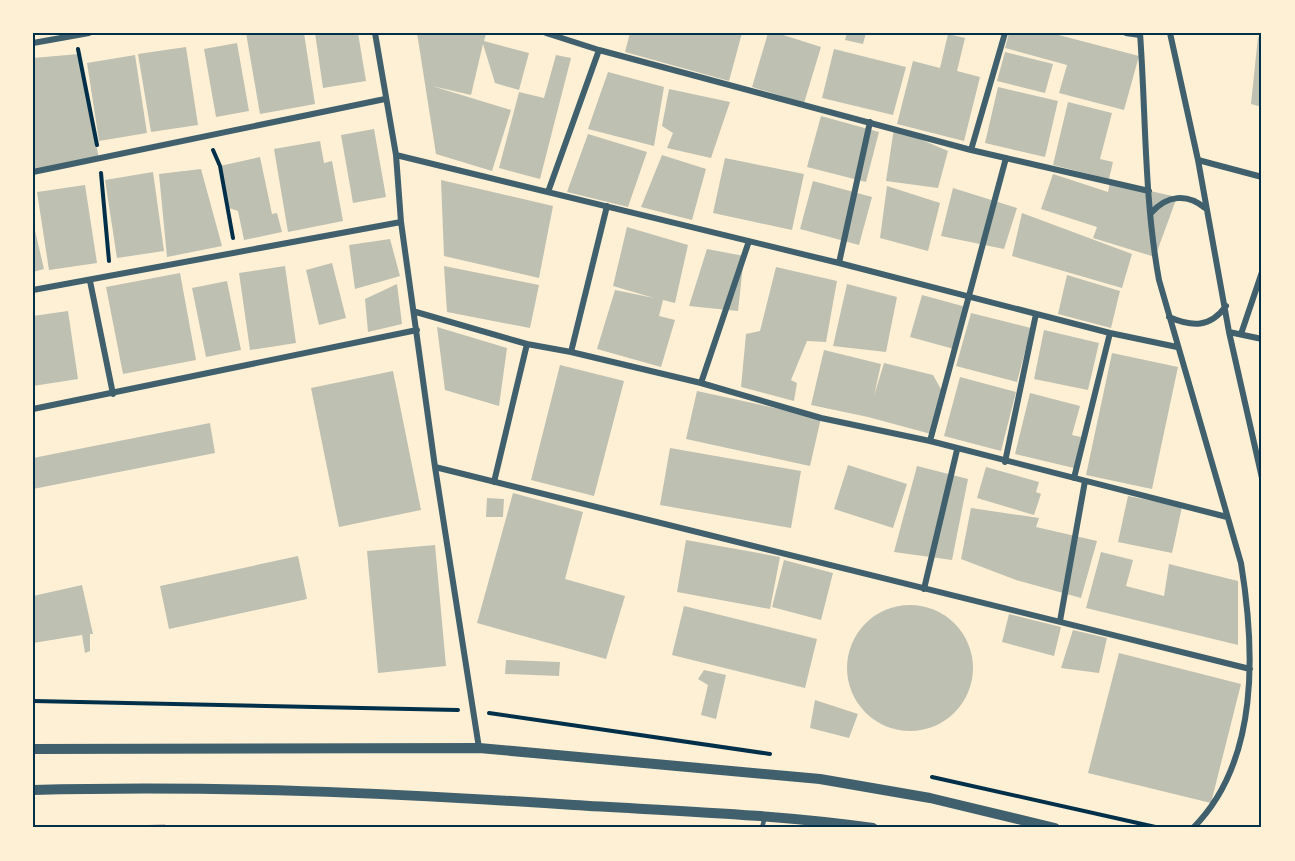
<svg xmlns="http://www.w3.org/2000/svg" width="1295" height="861" font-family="Inter,sans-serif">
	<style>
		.building { fill: #bec0b2 }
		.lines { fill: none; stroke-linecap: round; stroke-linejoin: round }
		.path { stroke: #003049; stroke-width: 4 }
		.service { stroke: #3f606c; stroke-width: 4.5 }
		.minor { stroke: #3f606c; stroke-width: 6 }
		.tertiary { stroke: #3f606c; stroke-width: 10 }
		.neatline { fill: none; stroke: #003049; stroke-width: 2 }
	</style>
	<rect width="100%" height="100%" fill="#fdf0d5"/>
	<!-- building -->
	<path class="building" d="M246 33H304L315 104 260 114Z
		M315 33H358L366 81 323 88Z
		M417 33H486L484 41 529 53 519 90 495 83 483 44 471 95 432 86 511 110 492 171 436 154Z
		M630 33H742L729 81 625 52Z
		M768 33H777L821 47 804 103 752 87Z
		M847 33H866L863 44 845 40Z
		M1009 33H1051L1139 56 1124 110 1059 93 1067 65 1005 48Z
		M948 34 965 38 957 71 980 77 964 141 897 124 913 61 940 68Z
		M1258 37 1262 38V107L1251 104Z
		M237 43 249 111 216 117 204 49Z
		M186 47 198 125 151 132 138 54Z
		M834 49 906 67 893 115 822 98Z
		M1005 52 1053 64 1045 93 997 81Z
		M79 54 99 159 33 172V58Z
		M135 55 147 133 99 141 87 63Z
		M556 55 571 58 540 179 499 168 519 92 544 98Z
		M608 72 664 87 654 146 588 129Z
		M998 87 1058 101 1045 157 985 143Z
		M669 89 730 102 711 158 667 148 673 133 662 126Z
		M1068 102 1112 113 1100 159 1113 162 1109 179 1053 165Z
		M821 116 879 132 866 182 807 167Z
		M894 128 948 151 938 188 886 181Z
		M374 129 386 197 353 203 341 135Z
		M588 134 647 152 628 207 567 192Z
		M320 141 324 163 332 161 343 221 288 232 274 149Z
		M662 155 706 169 692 220 641 207Z
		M260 157 272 214 277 213 282 232 244 240 238 211 229 208 220 166Z
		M725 158 804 174 792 230 713 213Z
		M201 169 222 246 167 257 159 174Z
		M153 172 164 251 117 258 105 180Z
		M1053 174 1108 192 1110 182 1177 197 1155 257 1093 238 1097 227 1041 209Z
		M441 180 553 206 539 278 444 256Z
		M813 181 872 197 859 245 800 229Z
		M85 185 97 263 49 270 37 192Z
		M887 186 940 203 928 251 880 238Z
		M953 188 1017 208 1004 249 941 236Z
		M1022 213 1132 254 1122 288 1012 256Z
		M33 222 44 269 33 272Z
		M627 227 688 245 675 303 663 300 659 316 675 320 661 367 597 349 615 290 654 298 613 286Z
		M390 239 400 276 355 289 349 245Z
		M707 249 744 256 738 311 689 306Z
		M332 263 346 318 319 325 306 270Z
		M285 266 296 343 250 350 239 273Z
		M444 266 539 285 530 328 447 312Z
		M776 267 837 281 826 342 807 341 791 380 797 383 794 401 741 387 746 334 760 331Z
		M180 273 196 360 123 374 106 287Z
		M1067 275 1120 291 1111 328 1058 314Z
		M227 281 241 350 206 357 192 288Z
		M397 284 402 324 368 332 365 299Z
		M847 284 897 297 886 352 833 346Z
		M922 295 966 307 954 349 910 337Z
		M68 311 78 379 33 386V316Z
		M971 313 1031 328 1017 382 956 366Z
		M437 327 507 348 499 406 445 390Z
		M1044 330 1099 343 1088 390 1034 379Z
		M824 350 881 364 874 396 884 363 933 375 942 391 931 434 868 417 811 405Z
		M1112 353 1178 367 1152 489 1086 475Z
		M560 365 624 381 594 496 531 480Z
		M393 371 421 510 339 527 311 388Z
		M960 377 1016 392 1001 451 944 436Z
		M697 391 821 418 810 466 686 439Z
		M1030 393 1080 406 1072 435 1081 437 1074 468 1015 454Z
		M210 423 215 453 33 489V458Z
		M670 448 801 471 791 528 660 505Z
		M848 465 907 484 893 528 834 509Z
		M917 466 968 479 952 560 894 552Z
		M986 467 1039 482 1036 492 1041 494 1034 515 977 498Z
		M513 493 583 512 565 579 625 596 606 659 477 623Z
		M1128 496 1182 507 1172 553 1118 542Z
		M487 498 504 499 503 517H486Z
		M971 508 1039 518 1036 527 1097 541 1081 598 1016 580 961 559Z
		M686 540 780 557 770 609 677 592Z
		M435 545 446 666 378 673 367 551Z
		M1101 552 1133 560 1126 586 1164 596 1169 564 1238 581V645L1086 608Z
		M298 556 307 599 169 629 160 586Z
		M784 560 833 573 821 620 772 607Z
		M82 585 93 634H90V651L85 653 82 635 33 643V596Z
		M847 668a63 63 0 1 1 126 0a63 63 0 1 1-126 0Z
		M684 606 817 639 805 688 672 655Z
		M1009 614 1061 627 1054 656 1002 642Z
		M1073 630 1107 638 1099 673 1061 668Z
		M1119 653 1241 684 1211 803 1088 773Z
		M506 660 560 662 559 676 505 674Z
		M704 670 726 675 716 719 701 715 708 685 698 679Z
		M815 700 858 714 849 738 810 728Z
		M165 824 166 828H132L131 826Z"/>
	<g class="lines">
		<!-- path -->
		<path class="path" d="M78 49 97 145
			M213 150 220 166 233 238
			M101 173 109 261
			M33 701 458 710
			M489 713 770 754
			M932 777 1160 828"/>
		<!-- service -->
		<path class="service" d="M762 828 765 816"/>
		<!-- minor -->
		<path class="minor" d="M375 33 396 155 401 222 435 467 479 748
			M546 33 599 50 971 150 1149 191
			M1126 33 1140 35
			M1140 33C1146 115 1144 198 1159 280L1241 563C1255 649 1260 761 1193 828
			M1170 33 1198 160 1229 332 1262 478
			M33 43 89 33
			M971 150 1005 33
			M396 155 839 263 1110 333 1177 347
			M1198 160 1262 177
			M33 172 385 99
			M548 192 599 50
			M1151 213C1167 195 1187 193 1205 208
			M839 263 870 122
			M90 281 113 394
			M33 290 401 222
			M416 312 527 344 571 352 701 383 821 418 930 441 1227 517
			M1169 317C1192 327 1210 328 1226 306
			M1229 332 1262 339
			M1241 334 1262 272
			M571 352 607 206
			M701 383 749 241
			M33 409 417 330
			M930 441 1006 158
			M1005 462 1036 314
			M435 467 1250 669
			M1074 478 1110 333
			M494 482 527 344
			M924 589 957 450
			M1060 621 1085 481"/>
		<!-- tertiary -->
		<path class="tertiary" d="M33 749 479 748 820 779 930 798 1055 828
			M33 790C214 785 393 793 574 805 673 811 774 814 873 828"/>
	</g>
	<!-- border -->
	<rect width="1295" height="861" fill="none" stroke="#fdf0d5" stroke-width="69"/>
	<rect x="34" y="34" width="1226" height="792" class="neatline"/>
</svg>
